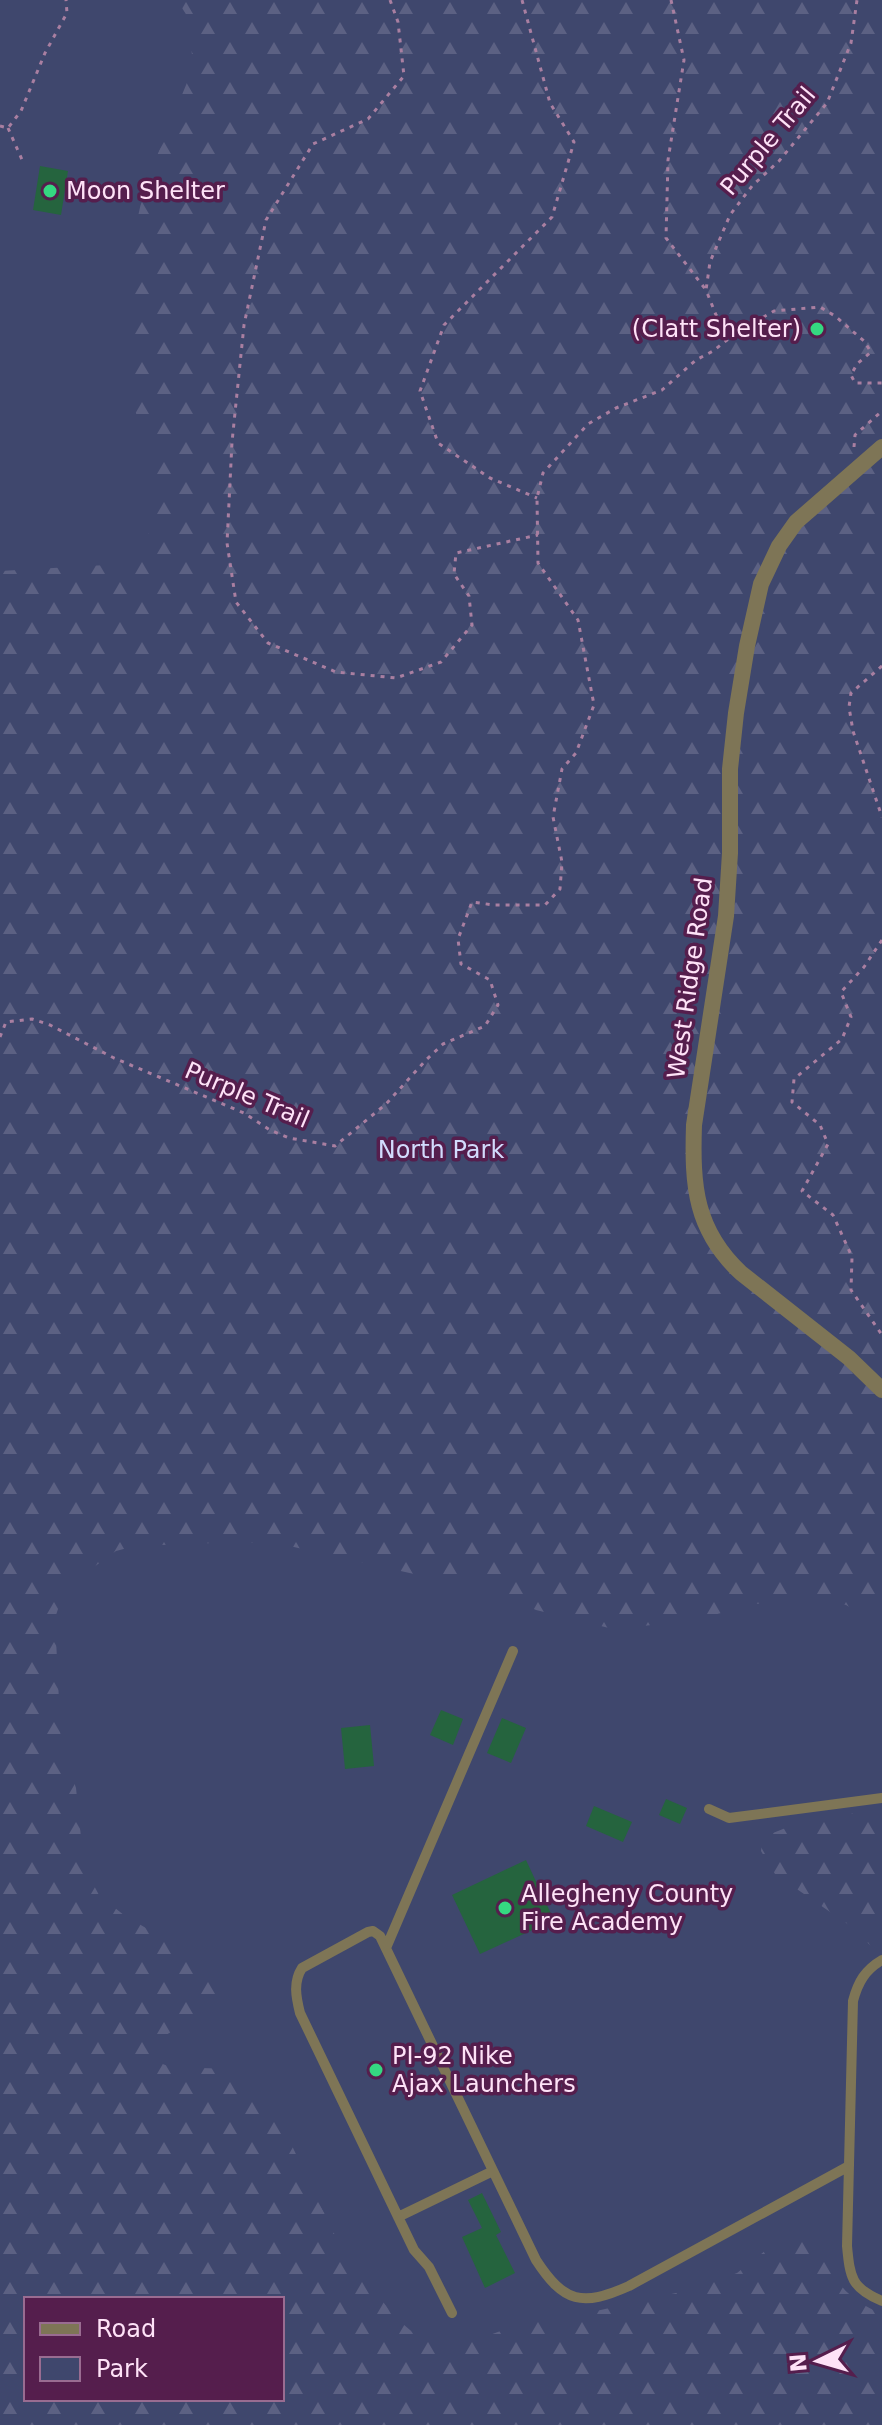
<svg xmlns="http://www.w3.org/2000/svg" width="882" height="2425" font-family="'DejaVu Sans',sans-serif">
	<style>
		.green { fill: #3f476d; fill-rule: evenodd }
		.forest { fill: url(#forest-firs); fill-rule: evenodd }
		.building { fill: #25643e }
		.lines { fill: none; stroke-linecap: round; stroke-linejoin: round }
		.path { stroke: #a97fa1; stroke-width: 3; stroke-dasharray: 4 6; stroke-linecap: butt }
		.lane { stroke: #7e7556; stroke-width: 10 }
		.street { stroke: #7e7556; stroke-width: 16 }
		.poi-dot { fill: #35d881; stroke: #551e4d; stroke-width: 3 }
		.labels { text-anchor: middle; stroke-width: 7; stroke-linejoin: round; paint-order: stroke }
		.street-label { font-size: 24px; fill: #fee2f7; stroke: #551e4d }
		.poi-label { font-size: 24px; fill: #fee2f7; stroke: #551e4d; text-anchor: start }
		.park-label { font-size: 24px; fill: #d2dbfd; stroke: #551e4d }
	</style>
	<defs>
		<pattern id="forest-firs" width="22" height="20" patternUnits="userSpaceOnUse" patternTransform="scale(2)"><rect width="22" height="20" fill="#3f476d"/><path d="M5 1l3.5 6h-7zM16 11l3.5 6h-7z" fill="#5c6183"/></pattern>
	</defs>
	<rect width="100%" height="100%" fill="#551e4d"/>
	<!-- green -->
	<path class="green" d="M0 0H882V2425H0ZM26 2299H282V2399H26Z"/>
	<!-- forest -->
	<path class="forest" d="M177 0H882V1626L846 1605 816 1599 755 1604 691 1621 613 1629 536 1610 461 1576 414 1574 285 1545 241 1542 135 1546 116 1551 65 1588 55 1618 61 1743 76 1788 84 1867 99 1895 125 1916 188 1952 215 1986V2001L205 2013 164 2036 156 2048 157 2062 171 2067 231 2069 269 2098 343 2252 396 2318 417 2336 430 2341 487 2336 538 2317 583 2314 698 2288 737 2273 784 2236 806 2234C820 2246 825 2259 834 2275 845 2295 862 2305 882 2314V2425H0V571L124 564 145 549 156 504 152 457 129 394 127 266 145 185 193 68 189 19ZM26 2299H282V2399H26Z
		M882 1808V1943L873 1948 849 1925 775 1874 761 1851 763 1837 793 1825Z"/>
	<!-- building -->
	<path class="building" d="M40 166 68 171 61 215 33 210Z
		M441 1710 463 1719 453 1745 430 1735Z
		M502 1718 526 1728 511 1763 487 1753Z
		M370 1725 374 1766 345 1769 341 1728Z
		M666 1799 687 1808 680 1824 659 1815Z
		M594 1806 632 1822 623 1842 586 1826Z
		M526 1860 554 1920 480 1954 452 1895Z
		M482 2193 501 2232 496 2235 515 2273 485 2288 462 2237 482 2228 468 2200Z"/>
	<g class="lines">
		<!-- path -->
		<path class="path" d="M390 0 398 22 404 76 368 119 313 144 266 220 244 325 232 442 227 543 236 602 268 643 336 672 396 678 441 662 472 625 469 596 454 574 456 553 538 535
			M522 0 550 103 574 142 552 217 444 325 420 391 438 443 490 478 537 498
			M671 0 684 60 668 160 666 238 706 290
			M0 126 8 128 21 111 45 53 67 13 66 0
			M8 128 23 162
			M737 332 774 311 820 307 835 316 864 341 871 352 857 364 851 375 855 383H882
			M854 447 855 435 882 411
			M882 666 851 693 849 707 853 731 882 817
			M882 940 864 967 841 992 851 1017 842 1039 794 1079 792 1102 820 1125 828 1144 802 1191 833 1215 852 1257 851 1290 882 1335
			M0 1037 6 1022 32 1019 50 1025 114 1058 244 1113 270 1130 289 1138 335 1146 386 1104 426 1060 443 1044 485 1026 498 1005 490 980 461 964 458 939 472 902 494 905H545L560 889 562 862 553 817 562 769 576 753 594 705 578 620 538 563 537 498 543 473 588 424 616 408 662 390 696 360 713 351 736 333 716 315 706 290 710 262 730 215 752 186 779 161 827 103 851 43 857 0"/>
		<!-- lane -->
		<path class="lane" d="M709 1809 729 1818 882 1798
			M386 1948 513 1651
			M882 1960C865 1970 858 1982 853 2001L847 2246C850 2277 851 2288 882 2301
			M398 2217 493 2171
			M452 2313 429 2267 414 2250 300 2013C296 1997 293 1982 302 1968L368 1932 373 1931 380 1936 536 2260C564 2303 582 2307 629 2286L849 2166"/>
		<!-- street -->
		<path class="street" d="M882 447 796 522 779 546 761 584 747 646 736 713 730 769V853L726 916 694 1125C692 1186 695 1230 741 1273L849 1358 882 1390"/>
	</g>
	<!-- markers -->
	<g class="poi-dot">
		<circle cx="50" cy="191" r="8"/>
		<circle cx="817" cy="329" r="8"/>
		<circle cx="505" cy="1908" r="8"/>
		<circle cx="376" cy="2070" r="8"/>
	</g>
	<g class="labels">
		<!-- street labels -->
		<g class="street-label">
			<text transform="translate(768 141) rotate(-50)" y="8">Purple Trail</text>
			<text transform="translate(690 978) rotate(-82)" y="8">West Ridge Road</text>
			<text transform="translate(247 1095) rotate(23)" y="8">Purple Trail</text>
		</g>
		<!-- poi labels -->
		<g class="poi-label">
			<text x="66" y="199">Moon Shelter</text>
			<text x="801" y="337" text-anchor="end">(Clatt Shelter)</text>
			<text x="521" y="1902">Allegheny County<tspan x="521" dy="28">Fire Academy</tspan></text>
			<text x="392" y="2064">PI-92 Nike<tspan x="392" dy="28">Ajax Launchers</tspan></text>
		</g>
		<!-- park labels -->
		<g class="park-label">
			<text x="441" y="1158">North Park</text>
		</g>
	</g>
	<!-- legend -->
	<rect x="24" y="2297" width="260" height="104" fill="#551e4d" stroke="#996c91" stroke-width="2"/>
	<rect x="40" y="2323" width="40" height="12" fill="#7e7556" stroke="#996c91" stroke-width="2"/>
	<text x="96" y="2337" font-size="24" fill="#fee2f7">Road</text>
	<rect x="40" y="2357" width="40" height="24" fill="#3f476d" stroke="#996c91" stroke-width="2"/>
	<text x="96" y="2377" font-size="24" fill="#fee2f7">Park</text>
	<!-- north arrow -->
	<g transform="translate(818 2361) rotate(265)" stroke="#551e4d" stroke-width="6" paint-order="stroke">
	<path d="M0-6L14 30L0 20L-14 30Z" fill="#fee2f7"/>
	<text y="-12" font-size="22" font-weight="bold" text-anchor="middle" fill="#fee2f7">N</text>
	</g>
</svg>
